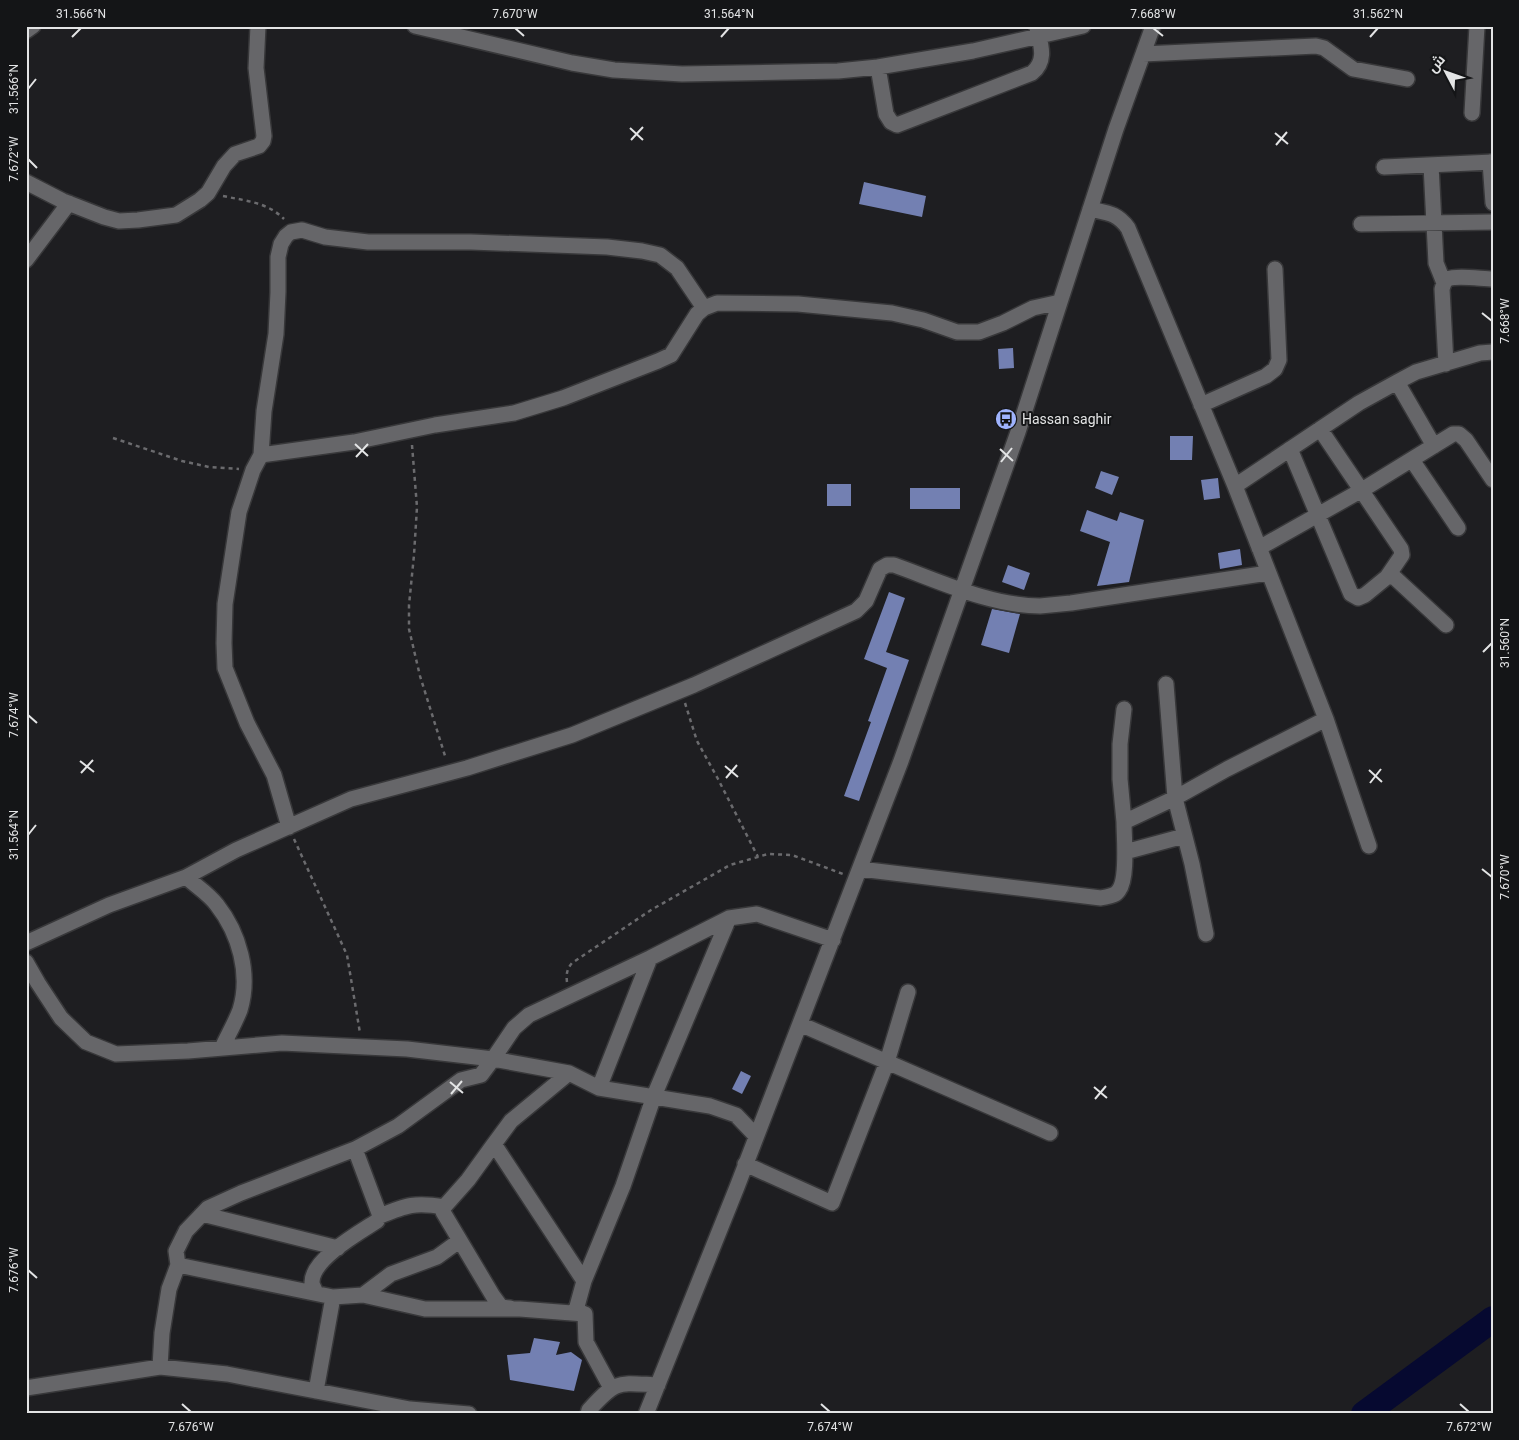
<svg xmlns="http://www.w3.org/2000/svg" width="1519" height="1440" font-family="Roboto,Cairo,sans-serif">
	<style>
		.lines { fill: none; stroke-linecap: round; stroke-linejoin: round }
		.river { stroke: #060930; stroke-width: 26 }
		.building { fill: #7380b2 }
		.minor-casing { stroke: #38383a; stroke-width: 18 }
		.path { stroke: #6b6b6e; stroke-width: 2.5; stroke-dasharray: 4 4; stroke-linecap: butt }
		.minor { stroke: #666669; stroke-width: 15 }
		.ticks { fill: none; stroke: #e3e4e5; stroke-width: 2 }
		.labels { text-anchor: middle; stroke-width: 4; stroke-linejoin: round; paint-order: stroke }
		.poi-label { font-size: 14px; fill: #e3e4e5; stroke: #141517; text-anchor: start }
		.neatline { fill: none; stroke: #e3e4e5; stroke-width: 2 }
		.ticks-label { font-size: 12px; text-anchor: middle; fill: #e3e4e5 }
	</style>
	<rect width="100%" height="100%" fill="#1e1e21"/>
	<g class="lines">
		<!-- river -->
		<path class="river" d="M1364 1414 1493 1319"/>
	</g>
	<!-- building -->
	<path class="building" d="M864 182 926 196 922 217 859 204Z
		M1013 348 1014 368 999 369 998 349Z
		M1170 436H1193L1192 460H1170Z
		M1101 471 1119 477 1112 495 1095 488Z
		M1218 478 1220 498 1204 500 1201 480Z
		M827 484H851V506H827Z
		M910 488H960V509H910Z
		M1087 510 1117 521 1120 512 1144 520 1129 582 1097 586 1110 542 1080 531Z
		M1240 549 1242 565 1220 569 1218 553Z
		M1008 565 1030 573 1024 590 1002 582Z
		M889 592 905 598 886 652 909 660 859 801 844 796 871 722 868 721 887 668 864 659Z
		M992 609 1020 614 1009 653 981 645Z
		M741 1071 751 1076 742 1094 732 1089Z
		M534 1338 560 1342 556 1355 571 1352 582 1360 574 1391 510 1380 507 1355 530 1353Z"/>
	<g class="lines">
		<!-- minor casing -->
		<g class="minor-casing">
			<path id="minor" d="M415 26 572 63 614 70 682 74 838 71 878 67 973 51 1083 26
				M26 31 33 26
				M1143 54 1316 46 1324 48 1353 69 1407 79
				M878 67 886 114 891 122 897 125 1032 73C1047 61 1041 45 1037 28
				M1472 113 1477 26
				M1490 162 1493 203
				M1431 165 1436 263 1444 283
				M1384 167 1493 162
				M26 182 63 201 104 217 119 221 138 220 176 215 200 200 208 193 224 166 235 154 259 146 263 141 264 136 256 68 258 26
				M1361 224 1493 222
				M26 260 69 203
				M1446 364 1442 289C1443 286 1444 281 1448 279 1457 275 1482 279 1493 279
				M1397 382 1434 446
				M1201 405 1266 376 1275 369 1279 360 1275 269
				M1320 429 1401 549 1402 555 1387 577
				M1290 449 1351 594 1358 598 1365 595 1387 577H1394L1446 625
				M261 455 264 411 276 334 278 292V257L281 244 286 236 291 232 302 230 325 237 368 242H471L607 247 642 251 660 255 677 268 704 308
				M1412 460 1458 528
				M1235 486 1359 403 1397 382 1416 372 1480 353 1493 352
				M1259 548 1362 490 1453 434H1459L1466 440 1493 480
				M1166 684 1175 798 1192 864 1206 934
				M1124 709 1120 744V779L1124 822
				M1326 719 1369 846
				M289 827 274 775 247 723 225 668 224 643 225 604 239 512 253 470 261 455 354 442 435 425 514 413 563 398 658 361 671 355 697 314 704 308 717 303 798 304 892 313 923 320 957 332H979L1003 323 1033 308 1060 302
				M1125 852 1184 836
				M860 869 1101 898C1107 896 1115 897 1119 890 1128 878 1124 838 1124 822L1175 798 1227 769 1326 719 1235 486 1128 228C1117 213 1108 213 1090 209
				M186 877C196 886 209 894 217 905 239 933 251 974 240 1010 235 1023 228 1035 222 1048
				M26 943 109 905 186 877 236 850 351 799 467 768 572 735 694 685 856 611 866 601 880 569 887 565H894C939 581 991 606 1040 606 1050 605 1061 604 1071 603L1268 573
				M26 962 38 983 61 1018 86 1042 116 1054 188 1051 282 1043 407 1049 493 1059 514 1028 529 1015 650 958 729 918 757 914 833 940
				M800 1024 1050 1133
				M569 1073 511 1121 494 1144 584 1281
				M599 1088 650 958
				M494 1144 468 1180 444 1207 443 1212 493 1296 501 1307 510 1308
				M745 1164 832 1203 887 1062 908 992
				M202 1214 338 1248
				M380 1216C407 1205 415 1202 444 1207
				M178 1265 333 1297 363 1295 425 1309H520L585 1314
				M316 1293C315 1290 312 1285 312 1282 312 1259 360 1232 377 1221L380 1216 355 1149
				M363 1295 391 1274 437 1257 459 1241
				M160 1367 162 1333 169 1289 178 1265 176 1251 186 1231 208 1208 241 1193 355 1149 398 1126 461 1080 481 1075 493 1059 569 1073 599 1088 710 1106 736 1115 756 1136
				M26 1388 160 1367 227 1374 410 1409 469 1414
				M611 1388 586 1342 585 1314 576 1310 584 1281 623 1186 654 1096 729 918
				M316 1391 333 1297
				M588 1414 589 1410C617 1379 618 1383 658 1385
				M646 1414 737 1187 901 761 1018 432 1116 129 1153 26"/>
		</g>
		<!-- path -->
		<path class="path" d="M223 196C246 201 267 202 284 219
			M113 438 182 461 209 467 239 469
			M412 445 417 507 414 555 409 605V629L420 676 446 759
			M685 703 697 741 718 779 758 857
			M294 839 347 955 360 1033
			M567 982C566 974 567 969 572 963L651 910 730 865 768 854 792 855 843 874"/>
		<!-- minor -->
		<use href="#minor" class="minor"/>
	</g>
	<!-- ticks -->
	<path class="ticks" d="M515 28 524 36M1153 28 1163 36M72 37 81 28M721 37 729 28M1370 37 1378 28M28 89 36 79M630 128 643 140M1275 133 1288 144M631 140 643 127M1276 145 1287 132M28 159 37 168M1482 313 1492 321M355 444 368 456M1000 449 1013 461M356 457 368 444M1001 462 1012 448M1483 652 1492 643M28 715 37 723M80 761 94 772M725 766 738 777M1369 770 1382 782M81 773 93 760M726 778 737 765M1370 783 1381 769M28 835 36 825M1482 869 1492 877M450 1082 463 1093M1094 1087 1107 1098M451 1094 462 1081M1095 1099 1106 1086M28 1270 37 1278M182 1404 191 1412M821 1404 830 1412M1460 1404 1469 1412"/>
	<!-- icons -->
	<defs>
		<g id="bus-disc" transform="scale(1.125)"><circle r="9.5" fill="#9fb3fd" stroke="#141517"/><path d="M-5-6H5V4H4V6H2V4H-2V6H-4V4H-5ZM-3.5-4V0h7V-4ZM-3.5 1.2v1.5H-2V1.2ZM2 1.2v1.5H3.5V1.2Z" fill="#111"/></g>
	</defs>
	<g fill-rule="evenodd">
		<use href="#bus-disc" x="1006" y="419"/>
	</g>
	<g class="labels">
		<!-- poi labels -->
		<g class="poi-label">
			<text x="1022" y="424">Hassan saghir</text>
		</g>
	</g>
	<!-- border -->
	<rect width="1519" height="1440" fill="none" stroke="#141517" stroke-width="55"/>
	<!-- north arrow -->
	<g transform="translate(1446 72) rotate(311)" stroke="#141517" stroke-width="4" paint-order="stroke">
	<path d="M0-4L9 19L0 12L-9 19Z" fill="#e3e4e5"/>
	<text y="-8" font-size="14" font-weight="bold" text-anchor="middle" fill="#e3e4e5">ش</text>
	</g>
	<rect x="28" y="28" width="1464" height="1384" class="neatline"/>
	<g class="ticks-label">
		<text x="81" y="18">31.566°N</text>
		<text x="515" y="18">7.670°W</text>
		<text x="729" y="18">31.564°N</text>
		<text x="1153" y="18">7.668°W</text>
		<text x="1378" y="18">31.562°N</text>
		<text transform="translate(14 89) rotate(-90)" y="4">31.566°N</text>
		<text transform="translate(14 159) rotate(-90)" y="4">7.672°W</text>
		<text transform="translate(1505 321) rotate(-90)" y="4">7.668°W</text>
		<text transform="translate(1505 643) rotate(-90)" y="4">31.560°N</text>
		<text transform="translate(14 715) rotate(-90)" y="4">7.674°W</text>
		<text transform="translate(14 835) rotate(-90)" y="4">31.564°N</text>
		<text transform="translate(1505 877) rotate(-90)" y="4">7.670°W</text>
		<text transform="translate(14 1270) rotate(-90)" y="4">7.676°W</text>
		<text x="191" y="1431">7.676°W</text>
		<text x="830" y="1431">7.674°W</text>
		<text x="1469" y="1431">7.672°W</text>
	</g>
</svg>
